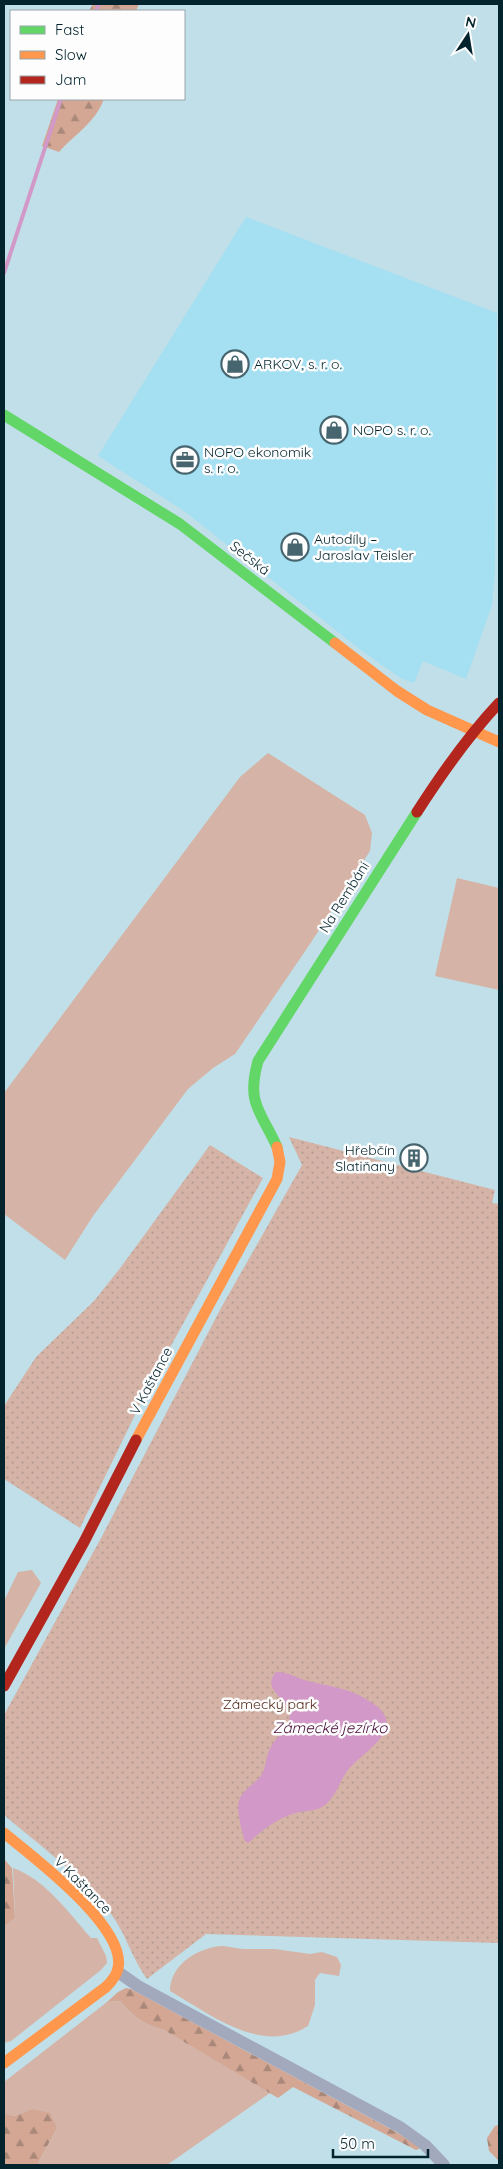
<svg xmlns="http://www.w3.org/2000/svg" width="503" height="2169" font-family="Quicksand,sans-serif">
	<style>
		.built { fill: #a4dff2 }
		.grass { fill: #d5b4a7 }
		.forest { fill: url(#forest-firs) }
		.park { fill: url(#park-dots) }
		.water { fill: #d298c7 }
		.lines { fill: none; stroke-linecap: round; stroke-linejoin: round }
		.stream { stroke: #d298c7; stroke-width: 4 }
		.street { stroke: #a3a9bd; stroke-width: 12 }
		.fast { stroke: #63d668; stroke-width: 11 }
		.slow { stroke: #ff974d; stroke-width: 11 }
		.jam { stroke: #b3261e; stroke-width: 11 }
		.labels { text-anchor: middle; stroke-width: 5; stroke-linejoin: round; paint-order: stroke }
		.poi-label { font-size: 14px; fill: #03242d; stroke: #fdfdfd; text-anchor: start }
		.street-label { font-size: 14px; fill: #03242d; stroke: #fdfdfd }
		.park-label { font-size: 14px; fill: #512616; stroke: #fdfdfd }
		.water-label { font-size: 15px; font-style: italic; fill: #4a0d39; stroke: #fdfdfd }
	</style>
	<defs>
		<pattern id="forest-firs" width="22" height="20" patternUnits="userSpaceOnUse" patternTransform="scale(1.25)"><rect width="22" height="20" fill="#d4a794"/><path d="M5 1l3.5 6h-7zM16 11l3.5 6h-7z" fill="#aa8879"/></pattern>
		<pattern id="park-dots" width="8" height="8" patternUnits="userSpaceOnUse" patternTransform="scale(1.25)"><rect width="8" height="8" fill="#d5b4a7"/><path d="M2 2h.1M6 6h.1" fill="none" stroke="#b59b90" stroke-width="1.8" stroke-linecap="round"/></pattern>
	</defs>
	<rect width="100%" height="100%" fill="#c1dfe8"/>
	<!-- built -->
	<path class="built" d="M246 217 497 313 495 573 492 605 466 679 423 661 414 683 402 679 362 651 184 511 98 456Z"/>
	<!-- grass -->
	<path class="grass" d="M268 753 365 815 372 833 370 851 310 944 235 1054 213 1068 188 1089 93 1216 65 1260 4 1214V1093L240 777Z
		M457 878 499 888V990L435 976Z
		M32 1570 41 1583 4 1649V1601L18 1572Z
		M13 1868C45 1879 69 1913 91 1938H97L106 1956 107 1963 101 1970 11 2041 4 2043V1927L15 1918Z
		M223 1946 243 1949H275L310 1954 322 1952 337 1957 341 1965 339 1976 320 1973 315 1980V2005L308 2026C262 2056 210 2014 170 1991 170 1964 199 1947 223 1946Z
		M120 2001C134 2017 144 2025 164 2030L270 2093 167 2165H37L57 2128 32 2109 14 2116 4 2113V2082L107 2002Z"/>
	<!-- forest -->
	<path class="forest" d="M93 4H139L136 11H89Z
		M58 99H104C95 123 75 134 59 152L42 146Z
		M4 1859 12 1868 15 1918 4 1927Z
		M126 1988 131 1989 398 2133 421 2148 416 2150 293 2087 278 2098 164 2030C144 2025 134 2017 120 2001L107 2002 118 1992Z
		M32 2109 50 2113 57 2128 37 2165H4V2113L14 2116Z
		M499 2125V2161L489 2151 487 2138 495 2126Z"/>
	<!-- park -->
	<path class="park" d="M289 1137 495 1190 492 1203 499 1204V1943L206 1934 147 1979C131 1957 125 1930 107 1909 79 1874 38 1844 4 1815V1715L100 1540 221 1308 302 1165Z
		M210 1145 263 1178 150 1384 80 1528 4 1479V1406L36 1357 94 1301 121 1267Z"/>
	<!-- water -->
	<path class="water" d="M276 1672C289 1672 296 1678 308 1681 328 1686 348 1688 366 1699 414 1726 366 1748 348 1770 339 1782 337 1795 325 1805 316 1812 307 1810 296 1813 277 1818 263 1830 248 1843L244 1840C242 1829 234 1806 241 1796 247 1787 257 1782 262 1774 267 1766 265 1755 272 1745 276 1737 285 1733 288 1724 298 1700 258 1693 276 1672Z"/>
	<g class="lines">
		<!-- stream -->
		<path class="stream" d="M96 11 99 4
			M4 273 61 99"/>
		<!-- street -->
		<path class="street" d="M118 1972 138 1986 400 2127 425 2145 444 2165"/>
		<!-- fast -->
		<path class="fast" d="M4 415 180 524 335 643
			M277 1147C261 1111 246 1104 258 1061L417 812"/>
		<!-- slow -->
		<path class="slow" d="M335 643 397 691 427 710 499 742
			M136 1440 277 1179 280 1162 277 1147
			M4 1833C33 1857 127 1927 118 1968 117 1975 111 1982 106 1987L4 2063"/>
		<!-- jam -->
		<path class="jam" d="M417 812C442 773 467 737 499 703
			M4 1686 84 1542 136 1440"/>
	</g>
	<!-- icons -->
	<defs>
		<g id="shop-ring" transform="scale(1.4375)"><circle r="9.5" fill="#fdfdfd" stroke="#46656e" stroke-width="1.5"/><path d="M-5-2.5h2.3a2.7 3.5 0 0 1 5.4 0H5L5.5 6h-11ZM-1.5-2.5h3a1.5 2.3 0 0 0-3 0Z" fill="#46656e"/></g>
		<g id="office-ring" transform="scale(1.4375)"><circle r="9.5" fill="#fdfdfd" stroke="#46656e" stroke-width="1.5"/><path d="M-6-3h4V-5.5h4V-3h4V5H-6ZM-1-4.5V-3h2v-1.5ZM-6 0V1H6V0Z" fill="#46656e"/></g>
		<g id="building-ring" transform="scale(1.4375)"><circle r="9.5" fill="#fdfdfd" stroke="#46656e" stroke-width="1.5"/><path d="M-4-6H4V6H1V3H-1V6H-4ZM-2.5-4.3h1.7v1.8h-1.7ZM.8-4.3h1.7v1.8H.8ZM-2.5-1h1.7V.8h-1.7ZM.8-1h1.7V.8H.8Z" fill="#46656e"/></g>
	</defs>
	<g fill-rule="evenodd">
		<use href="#shop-ring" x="235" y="364"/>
		<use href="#shop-ring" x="334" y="430"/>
		<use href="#office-ring" x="185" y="460"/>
		<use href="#shop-ring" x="295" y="547"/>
		<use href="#building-ring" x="414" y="1158"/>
	</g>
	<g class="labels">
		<!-- poi labels -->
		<g class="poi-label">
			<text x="254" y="369">ARKOV, s. r. o.</text>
			<text x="353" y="435">NOPO s. r. o.</text>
			<text x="204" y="457">NOPO ekonomik<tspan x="204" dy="16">s. r. o.</tspan></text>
			<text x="314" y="544">Autodíly –<tspan x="314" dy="16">Jaroslav Teisler</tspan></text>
			<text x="395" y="1155" text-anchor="end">Hřebčín<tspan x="395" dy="16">Slatiňany</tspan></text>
		</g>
		<!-- street labels -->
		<g class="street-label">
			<text transform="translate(250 558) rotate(38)" y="5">Sečská</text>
			<text transform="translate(344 897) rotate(-58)" y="5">Na Rembáni</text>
			<text transform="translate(151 1381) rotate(-62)" y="5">V Kaštance</text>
			<text transform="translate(83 1885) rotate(45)" y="5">V Kaštance</text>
		</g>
		<!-- park labels -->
		<g class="park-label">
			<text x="270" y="1709">Zámecký park</text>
		</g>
		<!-- water labels -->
		<g class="water-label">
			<text x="330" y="1733">Zámecké jezírko</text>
		</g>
	</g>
	<!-- border -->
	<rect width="503" height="2169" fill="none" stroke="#03242d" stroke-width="10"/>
	<!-- legend -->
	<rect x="10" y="10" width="175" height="90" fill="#fdfdfd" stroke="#99a6aa"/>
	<rect x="20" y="26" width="25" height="8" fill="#63d668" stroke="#99a6aa"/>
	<text x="55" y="35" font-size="15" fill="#03242d">Fast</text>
	<rect x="20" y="51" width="25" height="8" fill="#ff974d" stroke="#99a6aa"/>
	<text x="55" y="60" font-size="15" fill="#03242d">Slow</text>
	<rect x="20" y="76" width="25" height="8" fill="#b3261e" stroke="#99a6aa"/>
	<text x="55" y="85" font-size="15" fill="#03242d">Jam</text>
	<!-- north arrow -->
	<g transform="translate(468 35) rotate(12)" stroke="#fdfdfd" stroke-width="4" paint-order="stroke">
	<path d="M0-4L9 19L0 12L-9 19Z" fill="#03242d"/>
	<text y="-8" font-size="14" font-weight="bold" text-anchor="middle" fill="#03242d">N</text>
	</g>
	<!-- scale -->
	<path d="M333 2149v8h95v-8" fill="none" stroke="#03242d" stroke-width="2.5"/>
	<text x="340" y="2149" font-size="15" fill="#03242d" stroke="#fdfdfd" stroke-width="4" paint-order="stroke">50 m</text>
</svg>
